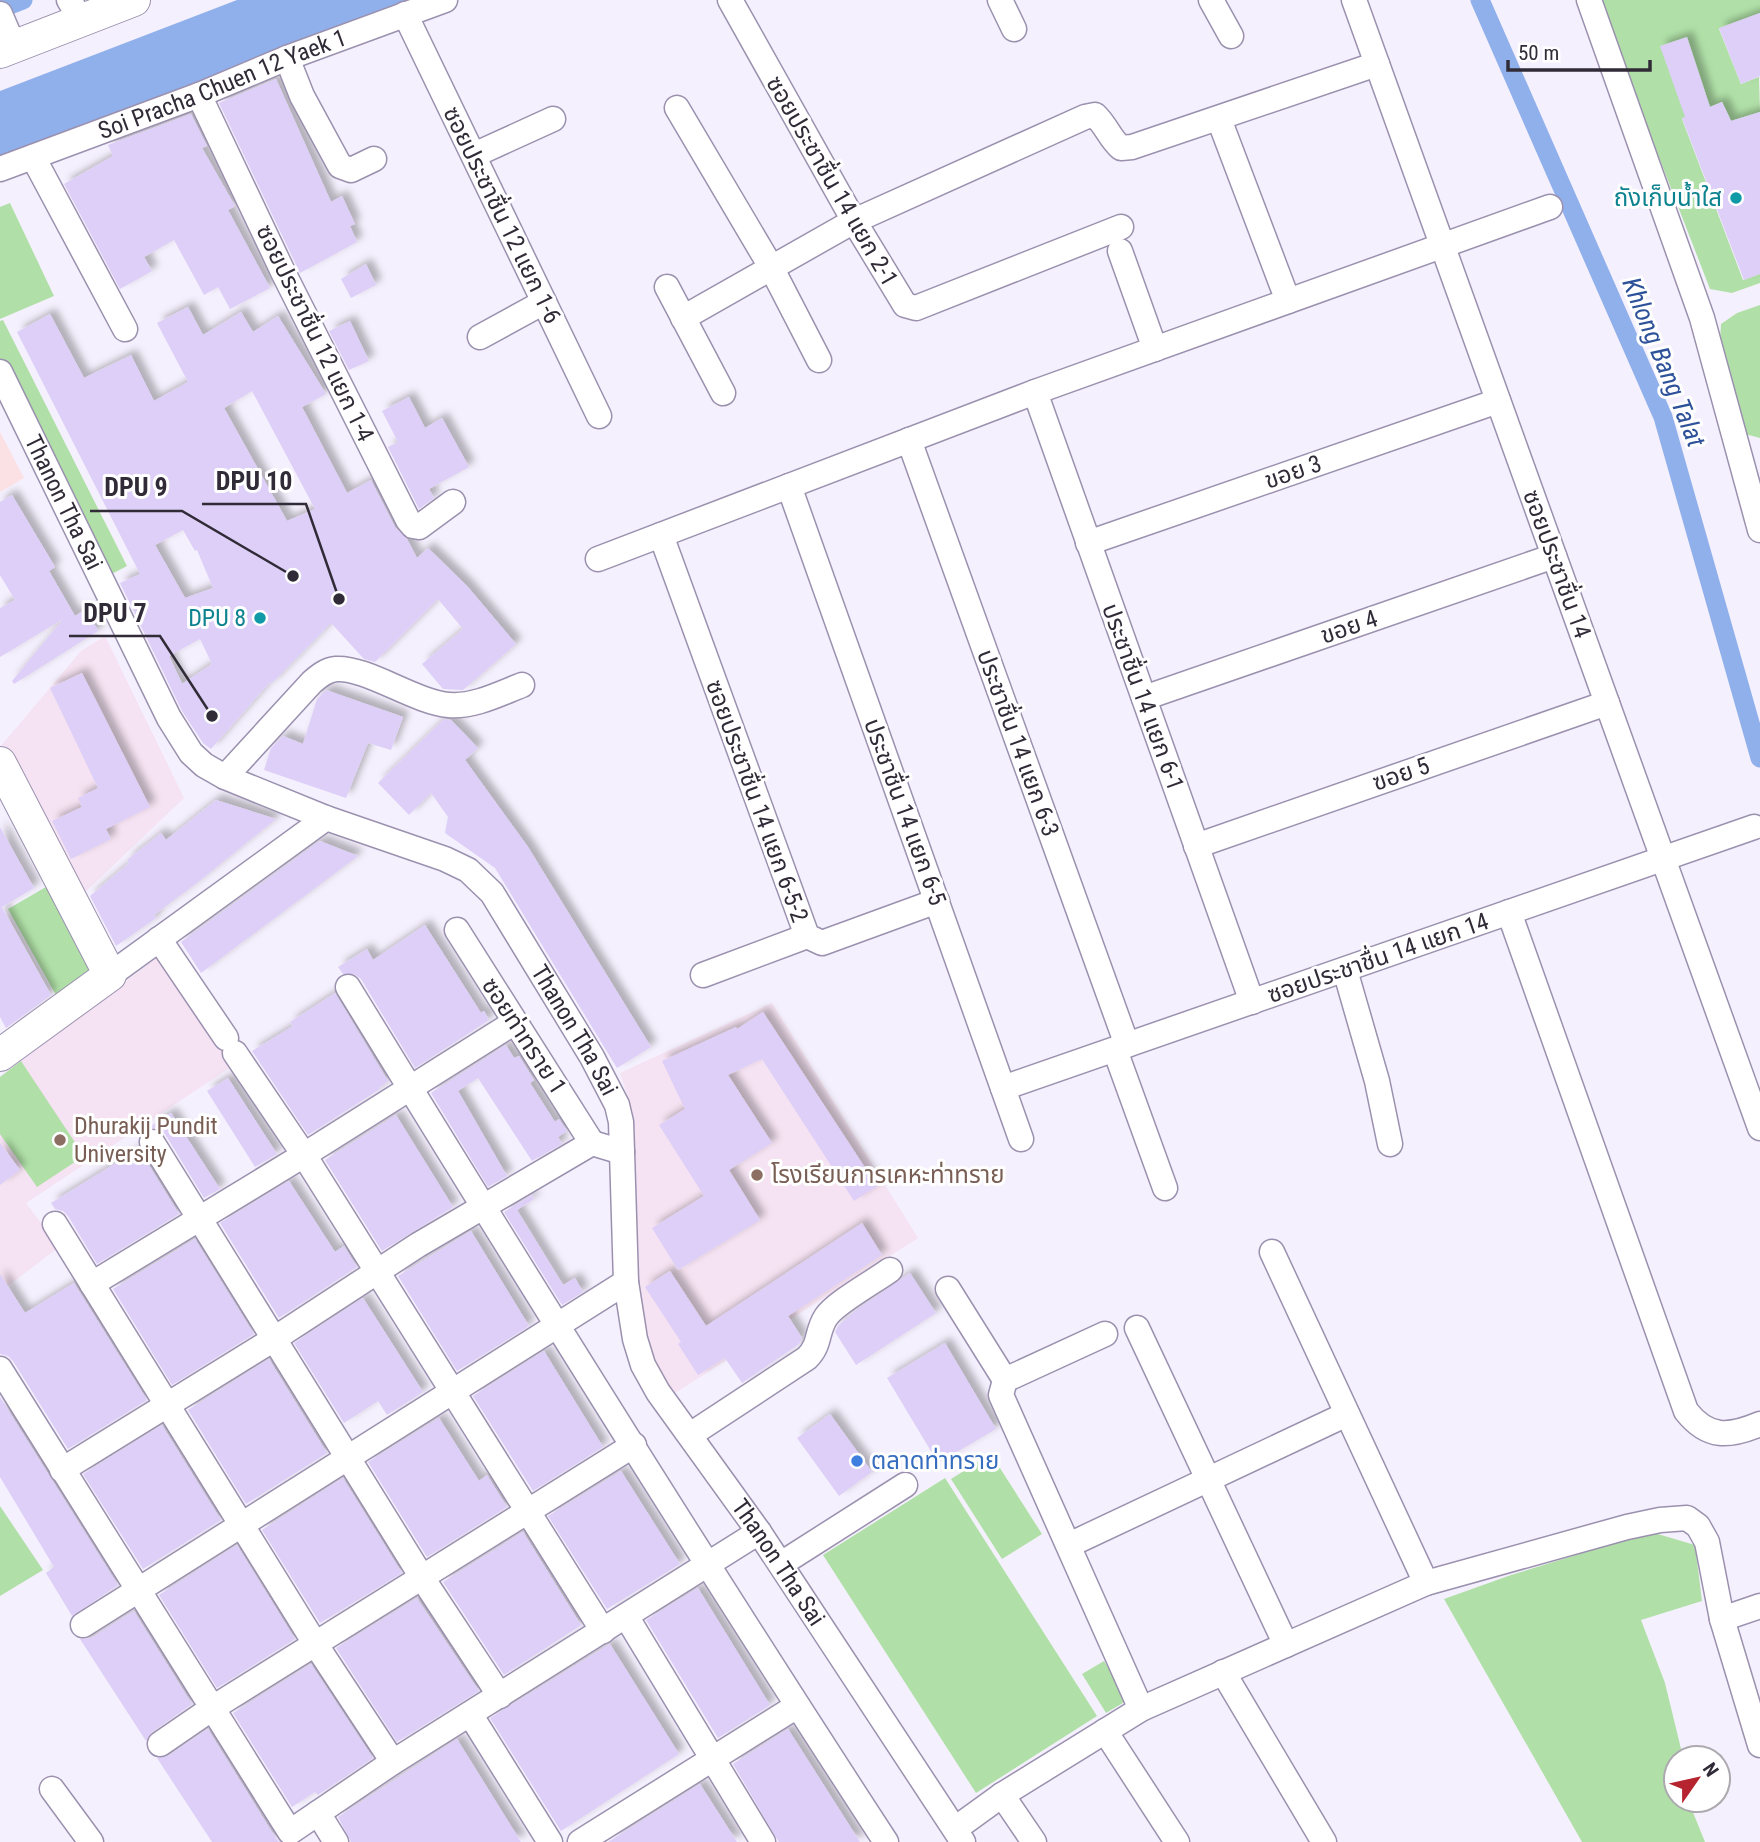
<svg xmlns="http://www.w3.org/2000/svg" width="1760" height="1842" font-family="'Roboto Condensed','Noto Sans Thai',sans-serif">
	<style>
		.commercial { fill: #fce1e4 }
		.education { fill: #f5e2f2 }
		.green { fill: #b0e0a7 }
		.water { fill: #90b0ec }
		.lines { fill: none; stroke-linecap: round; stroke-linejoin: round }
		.canal { stroke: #90b0ec; stroke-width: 19 }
		.building { fill: #ddcff7; fill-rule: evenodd; filter: url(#shadow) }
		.minor-casing { stroke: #9b91af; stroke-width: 27 }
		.major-casing { stroke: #9b91af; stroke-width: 34 }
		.minor { stroke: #fff; stroke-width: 24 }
		.major { stroke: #fff; stroke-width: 32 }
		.culture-dot { fill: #0f9aa8; stroke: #fff; stroke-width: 2.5 }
		.education-dot { fill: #8d6e63; stroke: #fff; stroke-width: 2.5 }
		.shop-dot { fill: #3f7fe0; stroke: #fff; stroke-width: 2.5 }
		.labels { text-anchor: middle; stroke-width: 6; stroke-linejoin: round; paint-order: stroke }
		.street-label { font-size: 24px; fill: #302b37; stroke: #fff }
		.culture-label { font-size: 24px; fill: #0d838f; stroke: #fff; text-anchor: end }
		.education-label { font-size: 24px; fill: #785e54; stroke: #fff; text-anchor: start }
		.shop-label { font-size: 24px; fill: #366cbe; stroke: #fff; text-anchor: start }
		.water-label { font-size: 26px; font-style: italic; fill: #2d5299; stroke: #fff }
		.leader { fill: none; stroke: #302b37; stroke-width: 2.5 }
		.callout-dot { fill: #302b37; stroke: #fff; stroke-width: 2.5 }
		.callout-label { font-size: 26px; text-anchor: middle; font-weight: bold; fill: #302b37; stroke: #fff; stroke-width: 6; stroke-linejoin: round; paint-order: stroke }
	</style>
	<defs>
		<filter id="shadow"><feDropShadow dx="6" dy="-6" stdDeviation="3.5" flood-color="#0004"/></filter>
	</defs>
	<rect width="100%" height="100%" fill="#f5f0fd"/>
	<!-- commercial -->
	<path class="commercial" d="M0 432 24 478 0 492Z"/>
	<!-- education -->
	<path class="education" d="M105 636 184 798 80 897 0 747 81 651Z
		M158 957 234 1065 26 1203 59 1247 0 1292V1077Z
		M772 1003 918 1238 672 1395 651 1364 638 1307 633 1112 620 1073Z"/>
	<!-- green -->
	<path class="green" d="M1598 0H1760V13L1719 29 1741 84 1759 77 1760 112 1731 121 1722 102 1682 119 1743 280 1760 274V283L1732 293 1710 289Z
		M10 203 54 296 0 319V207Z
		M1760 305V438L1745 434 1720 341 1721 324 1737 313Z
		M3 320 127 566 108 576 0 364V321Z
		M51 884 99 977 61 1004 8 909Z
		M21 1061 84 1156 37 1187 0 1134V1077Z
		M991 1454 1042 1534 1002 1559 951 1479Z
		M945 1478 1097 1716 976 1793 823 1555Z
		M0 1506 43 1570 0 1596Z
		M1651 1532 1695 1545 1702 1601 1641 1620 1665 1683 1683 1757 1676 1758V1800H1688L1705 1842H1582L1444 1599 1511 1575Z
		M1104 1661 1128 1700 1106 1713 1082 1674Z"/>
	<!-- water -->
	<path class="water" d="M237 0H428L0 164V91Z"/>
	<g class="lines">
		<!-- canal -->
		<path class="canal" d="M1480 0 1663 417 1760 758
			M0 9 23 0"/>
	</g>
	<!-- building -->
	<path class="building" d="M1760 13V76L1741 84 1719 28Z
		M1687 37 1710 107 1722 102 1731 121 1760 112V274L1744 280 1682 118 1685 117 1660 46Z
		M276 79 331 202 342 196 355 224 350 226 357 242 300 273 219 103Z
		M191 114 207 146 202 148 235 206 228 210 270 288 230 309 218 287 204 295 174 240 144 257 152 271 120 289 64 184 113 156 108 145Z
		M366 264 376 285 351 298 341 279Z
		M188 307 203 335 241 312 253 332 278 316 326 394 302 407 347 493 371 480 395 527 407 539 417 558 428 548 467 586 516 644 463 690 443 689 422 664 463 629 438 599 375 662 364 659 331 623 271 684 270 682 211 749 203 743 182 711 120 583 140 574 17 332 50 314 84 378 131 355 154 401 188 382 157 323ZM252 391 315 509 287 521 224 408ZM183 530 195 551 197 550 213 588 185 598 155 545ZM200 639 212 664 182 684 169 656Z
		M350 321 369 361 349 370 329 331Z
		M409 397 425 428 442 418 469 467 429 489 434 498 419 509 388 447 398 442 382 411Z
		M12 495 55 567 49 571 75 616 86 609 98 631 14 684 12 681 63 619 0 657V608L15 600 0 575V502Z
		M82 673 150 807 106 829 111 839 71 859 52 821 82 807 78 798 98 788 50 688Z
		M326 690 403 717 391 750 368 743 346 798 264 770 271 748 283 736 303 744 317 699Z
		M444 719 451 720 478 748 465 760 528 847 651 1047 617 1068 495 868 445 833 448 817 431 793 409 815 378 783Z
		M216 800 276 819 198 882 154 915 156 918 116 946 90 896 129 863 127 860 161 833 166 840Z
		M0 827 34 888 2 907 51 995 6 1028 0 1017Z
		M320 841 358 856 201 973 181 942Z
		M425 925 481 1013 484 1011 489 1020 415 1068 361 979 354 974H343L338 967 367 949 373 960Z
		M335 993 388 1081 379 1088 380 1089 308 1135 252 1051 293 1026 290 1022Z
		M763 1012 877 1186 854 1201 762 1059 728 1075 772 1143 729 1170 760 1220 678 1270 652 1228 704 1196 659 1125 685 1109 662 1061 736 1027 737 1029Z
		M506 1045 514 1058 519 1056 534 1080 530 1083 555 1122 559 1119 567 1131 558 1137 562 1144 532 1161 478 1078 458 1091 507 1176 488 1187 431 1093Z
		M228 1078 277 1154 255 1167 207 1091Z
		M171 1113 220 1189 204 1198 165 1134 158 1129 149 1127Z
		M396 1115 453 1207 382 1251 325 1160Z
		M0 1143 20 1170 0 1185Z
		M139 1149 179 1214 97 1264 68 1216 63 1211 55 1209 51 1203Z
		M289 1181 335 1252 344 1246 357 1267 279 1318 220 1223Z
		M532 1195 534 1199 517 1210 563 1285 575 1278 583 1292 562 1305 504 1212Z
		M862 1223 882 1255 788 1316 802 1338 799 1344 742 1383 725 1358 698 1375 678 1344 681 1342 645 1287 670 1271 706 1326Z
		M471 1231 529 1326 457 1371 398 1276Z
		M195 1239 254 1334 172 1385 113 1289Z
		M910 1273 936 1313 856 1365 835 1332 838 1326 855 1311Z
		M0 1274 25 1313 74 1283 147 1400 68 1449 13 1361 8 1356 0 1354Z
		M363 1298 423 1392 387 1415 378 1401 344 1423 294 1343Z
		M945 1343 996 1429 938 1463 887 1378Z
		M544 1351 603 1447 533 1491 473 1396Z
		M269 1359 327 1453 246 1504 188 1410Z
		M0 1397 118 1585 72 1616 46 1573 54 1567 0 1477Z
		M830 1414 872 1472 839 1496 797 1438Z
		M439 1418 479 1481 487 1475 507 1507 427 1557 368 1462Z
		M162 1425 221 1520 143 1569 83 1474Z
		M621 1471 680 1564 607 1609 548 1516Z
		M343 1478 402 1573 320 1623 262 1530Z
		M523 1532 581 1625 504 1675 443 1582Z
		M237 1545 295 1639 217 1688 159 1595Z
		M698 1588 770 1705 718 1738 646 1620Z
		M417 1598 479 1691 397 1742 336 1648Z
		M134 1611 192 1704 152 1732 146 1741 80 1639 91 1638Z
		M610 1644 679 1754 561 1831 490 1718Z
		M311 1664 373 1758 318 1795 315 1792 292 1807 233 1713Z
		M208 1729 277 1840 280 1842H212L157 1758 168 1756Z
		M788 1729 860 1842H779L777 1839 733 1764Z
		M457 1739 521 1842H351L338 1817Z
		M700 1784 737 1842H608Z"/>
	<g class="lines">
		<!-- minor casing -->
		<g class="minor-casing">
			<g id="minor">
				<path d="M69 0 82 21"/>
				<path d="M730 0 854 221 905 305 916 308 1121 227"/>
				<path d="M1000 0 1014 29"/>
				<path d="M1211 0 1231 36"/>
				<path d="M1354 0 1760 1128"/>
				<path d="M1589 0 1702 318 1760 530"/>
				<path d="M0 14 14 47"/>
				<path d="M405 14 599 416"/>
				<path d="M287 58 302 96 340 166 351 170 374 159"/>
				<path d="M199 95 284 274 408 520 413 526 419 527 453 502"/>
				<path d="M677 108 771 267 819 360"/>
				<path d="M1219 119 1288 301"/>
				<path d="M474 155 553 119"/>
				<path d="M33 157 125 329"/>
				<path id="s1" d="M0 169 199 95 287 58 445 0"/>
				<path d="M1120 251 1155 349"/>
				<path d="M667 287 723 393"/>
				<path d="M683 318 854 221 1085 117 1095 115C1106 125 1110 139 1121 148L1132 147 1377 64"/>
				<path d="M480 337 544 302"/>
				<path id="s2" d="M0 372 169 718 191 753 204 765 225 777 326 818 445 859 468 870 492 893 592 1057 617 1105 621 1122 622 1152 626 1282 635 1339 643 1365 658 1392 759 1532 963 1842"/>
				<path d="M1035 392 1252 1002"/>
				<path d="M909 440 1127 1045"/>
				<path d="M789 486 1021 1139"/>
				<path d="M661 535 807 936 822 943 937 901"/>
				<path d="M1088 543 1498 401"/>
				<path d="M598 559 1035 392 1550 207"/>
				<path d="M1144 698 1554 556"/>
				<path d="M225 777 312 682C319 676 326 670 336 669 367 667 414 702 449 705 474 707 499 694 522 685"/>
				<path d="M1196 846 1607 703"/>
				<path d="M1509 912 1686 1411C1708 1439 1729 1437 1760 1424"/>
				<path d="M457 930 592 1143"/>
				<path d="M159 939 226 1038"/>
				<path d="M1345 970 1377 1081 1390 1144"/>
				<path d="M110 975 326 818"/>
				<path d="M703 975 807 936"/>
				<path d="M348 987C524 1274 702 1560 886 1842"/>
				<path d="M1115 1050 1165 1188"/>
				<path d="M235 1053 304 1155 603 1631"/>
				<path d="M1003 1088 1754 827"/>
				<path d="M152 1142 423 1579 500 1696"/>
				<path d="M55 1224 316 1645 393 1762"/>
				<path d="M1272 1252 1426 1583"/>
				<path d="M92 1284 304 1155 515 1022"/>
				<path d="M948 1289 1005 1380"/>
				<path d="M1137 1328 1286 1645"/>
				<path d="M1105 1334 1005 1380 1001 1395 1141 1709"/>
				<path d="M0 1369 290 1832 393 1762 759 1532"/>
				<path d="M690 1435 807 1358C821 1344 816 1332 826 1317 835 1303 875 1281 890 1270"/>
				<path d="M62 1470 274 1339 418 1245 592 1143 622 1152"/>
				<path d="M1069 1545 1347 1414"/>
				<path d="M781 1564 905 1485"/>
				<path d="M626 1616 763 1842"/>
				<path d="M1722 1619 1760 1606"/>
				<path d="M83 1625 626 1282"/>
				<path d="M1223 1672 1324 1842"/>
				<path d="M470 1714 550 1842"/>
				<path d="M1105 1731 1177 1842"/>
				<path d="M160 1744 211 1709 634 1445"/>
				<path d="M52 1789 91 1842"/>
				<path d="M1002 1795 1034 1842"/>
				<path d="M318 1813 336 1842"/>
				<path d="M955 1829 1002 1795 1141 1709 1426 1583 1627 1527 1660 1520 1687 1518 1698 1526 1707 1542 1722 1619 1760 1745"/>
				<path d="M580 1842 797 1706"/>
			</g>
		</g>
		<!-- major casing -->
		<g class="major-casing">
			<path id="major" d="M0 52 134 0
				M0 763 110 975 0 1055"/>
		</g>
		<!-- minor -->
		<use href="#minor" class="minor"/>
		<!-- major -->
		<use href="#major" class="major"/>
	</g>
	<!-- markers -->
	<g class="culture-dot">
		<circle cx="1736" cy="198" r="7"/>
		<circle cx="260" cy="618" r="7"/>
	</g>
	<g class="education-dot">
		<circle cx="60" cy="1140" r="7"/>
		<circle cx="757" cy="1175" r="7"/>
	</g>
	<circle class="shop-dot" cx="857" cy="1461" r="7"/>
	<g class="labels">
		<!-- street labels -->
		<g class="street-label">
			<text dy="8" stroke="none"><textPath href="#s1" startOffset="238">Soi Pracha Chuen 12 Yaek 1</textPath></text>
			<text transform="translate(832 181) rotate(60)" y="8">ซอยประชาชื่น 14 แยก 2-1</text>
			<text transform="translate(502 215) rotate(64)" y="8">ซอยประชาชื่น 12 แยก 1-6</text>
			<text transform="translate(315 333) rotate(64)" y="8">ซอยประชาชื่น 12 แยก 1-4</text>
			<text transform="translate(1293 472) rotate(-19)" y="8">ขอย 3</text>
			<text dy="8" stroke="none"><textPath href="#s2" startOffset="145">Thanon Tha Sai</textPath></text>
			<text transform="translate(1557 564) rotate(70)" y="8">ซอยประชาชื่น 14</text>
			<text transform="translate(1349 627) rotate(-19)" y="8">ขอย 4</text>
			<text transform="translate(1143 697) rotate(70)" y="8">ประชาชื่น 14 แยก 6-1</text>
			<text transform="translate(1018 743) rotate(70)" y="8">ประชาชื่น 14 แยก 6-3</text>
			<text transform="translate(1401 774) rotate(-19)" y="8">ฃอย 5</text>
			<text transform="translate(757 801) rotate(70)" y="8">ซอยประชาชื่น 14 แยก 6-5-2</text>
			<text transform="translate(905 812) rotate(70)" y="8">ประชาชื่น 14 แยก 6-5</text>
			<text transform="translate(1378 958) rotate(-19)" y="8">ซอยประชาชื่น 14 แยก 14</text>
			<text dy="8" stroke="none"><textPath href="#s2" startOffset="922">Thanon Tha Sai</textPath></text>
			<text transform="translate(524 1036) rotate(57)" y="8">ซอยท่าทราย 1</text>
			<text dy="8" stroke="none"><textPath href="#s2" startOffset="1510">Thanon Tha Sai</textPath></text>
		</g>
		<!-- culture labels -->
		<g class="culture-label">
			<text x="1722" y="206">ถังเก็บน้ำใส</text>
			<text x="246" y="626">DPU 8</text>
		</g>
		<!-- education labels -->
		<g class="education-label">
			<text x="74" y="1134">Dhurakij Pundit<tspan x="74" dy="28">University</tspan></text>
			<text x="771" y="1183">โรงเรียนการเคหะท่าทราย</text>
		</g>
		<!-- shop labels -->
		<g class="shop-label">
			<text x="871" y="1469">ตลาดท่าทราย</text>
		</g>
		<!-- water labels -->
		<g class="water-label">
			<text transform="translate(1664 362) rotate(68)" y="9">Khlong Bang Talat</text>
		</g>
	</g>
	<!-- callouts -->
	<path class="leader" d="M339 599L306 504H202M293 576L182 511H90M212 716L160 636H69"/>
	<g class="callout-dot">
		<circle cx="339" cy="599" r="7"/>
		<circle cx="293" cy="576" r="7"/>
		<circle cx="212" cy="716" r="7"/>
	</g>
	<g class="callout-label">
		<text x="254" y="490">DPU 10</text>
		<text x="136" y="496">DPU 9</text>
		<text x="115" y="622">DPU 7</text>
	</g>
	<!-- north arrow -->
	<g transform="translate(1697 1779) rotate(56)"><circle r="33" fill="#ffffff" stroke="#acaaaf" stroke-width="2"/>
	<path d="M0-5L12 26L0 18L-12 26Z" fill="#b5242f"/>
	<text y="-10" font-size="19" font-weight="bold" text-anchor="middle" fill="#302b37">N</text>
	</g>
	<!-- scale -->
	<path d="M1508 60v10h142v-10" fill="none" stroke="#302b37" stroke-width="3.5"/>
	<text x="1518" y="60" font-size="21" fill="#302b37" stroke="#ffffff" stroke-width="5" paint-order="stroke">50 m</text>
</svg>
